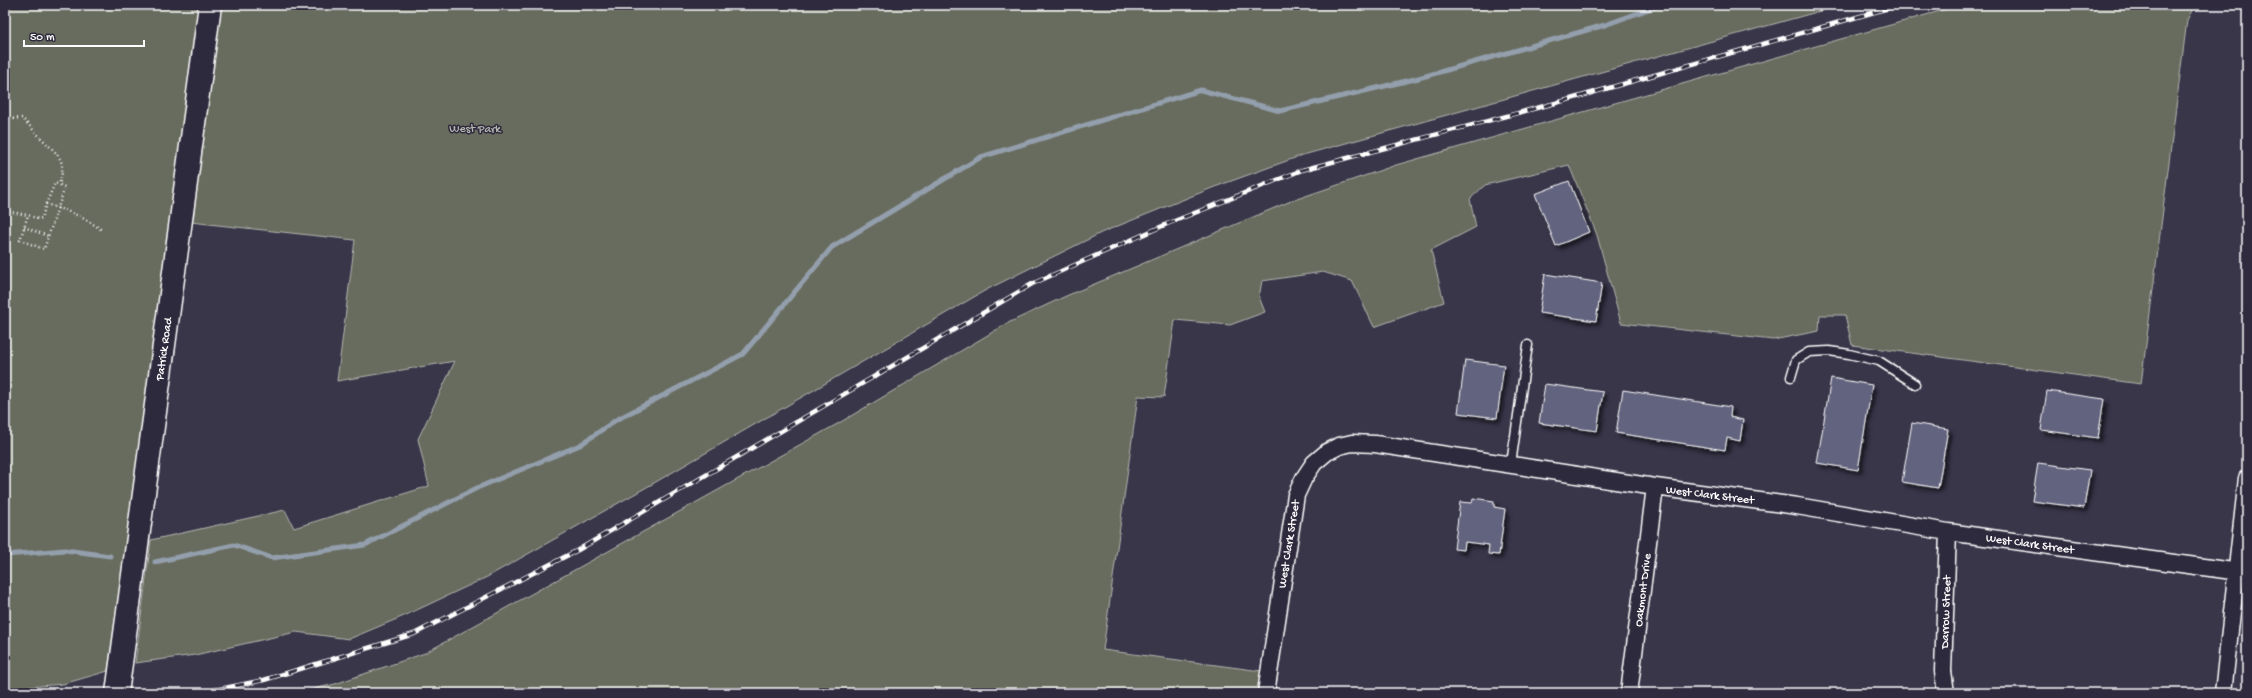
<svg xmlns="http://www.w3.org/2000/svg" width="2252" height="698" font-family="'Gochi Hand',sans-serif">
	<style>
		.green { fill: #686c5f; stroke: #b4b6af }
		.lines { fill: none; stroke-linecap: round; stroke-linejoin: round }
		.stream { stroke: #949fad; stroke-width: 5 }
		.building { fill: #62647e; stroke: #fff; filter: url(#shadow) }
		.lane-casing { stroke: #fff; stroke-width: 11 }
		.street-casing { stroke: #fff; stroke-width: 19 }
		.secondary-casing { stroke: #fff; stroke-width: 25 }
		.path { stroke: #fff; stroke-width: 2.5; stroke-dasharray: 1 3; stroke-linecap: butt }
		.lane { stroke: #2f2a3d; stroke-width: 8 }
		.street { stroke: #2f2a3d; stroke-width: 16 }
		.secondary { stroke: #2f2a3d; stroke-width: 22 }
		.rail-casing { stroke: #fff; stroke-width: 4.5 }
		.rail { stroke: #2f2a3d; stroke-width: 3; stroke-dasharray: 9; stroke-linecap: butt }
		.labels { text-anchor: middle; stroke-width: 3; stroke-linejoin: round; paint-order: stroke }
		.park-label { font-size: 12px; fill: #b4b6af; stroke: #2f2a3d }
		.street-label { font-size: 12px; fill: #fff; stroke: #2f2a3d }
	</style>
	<defs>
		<filter id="shadow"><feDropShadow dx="3.5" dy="3.5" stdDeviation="2" flood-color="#0009"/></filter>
	</defs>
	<rect width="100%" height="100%" fill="#39364a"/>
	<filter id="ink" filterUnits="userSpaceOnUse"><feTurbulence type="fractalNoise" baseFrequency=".025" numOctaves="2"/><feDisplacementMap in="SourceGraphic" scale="8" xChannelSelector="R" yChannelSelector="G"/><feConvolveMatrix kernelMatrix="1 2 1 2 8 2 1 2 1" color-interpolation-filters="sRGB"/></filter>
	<g filter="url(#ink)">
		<!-- green -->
		<path class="green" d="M5 5H1842L1303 155 1212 188 1103 232 986 290 654 483 487 577 404 616 349 639 296 632 195 655 135 663 151 540 285 510 294 528 429 486 418 439 455 361 337 381 355 240 172 220 108 671 63 684 5 689Z
			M1961 5H2195L2187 20 2141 384 1852 345 1845 315H1820L1819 331 1773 340 1621 323 1597 235 1569 165 1485 185 1470 199 1476 227 1431 250 1444 302 1374 327 1352 281 1323 272 1262 281 1259 297 1265 312 1230 325 1175 320 1164 397 1138 396 1103 650 1261 671 1257 693H296L335 684 425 653 839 423 1008 323 1066 296 1291 201 1396 165Z"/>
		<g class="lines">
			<!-- stream -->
			<path class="stream" d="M5 555 65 550 110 556
				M155 562 234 545 272 558 365 545 477 488 580 445 616 420 743 354 832 247 981 157 1201 90 1280 111 1415 79 1605 25 1660 5"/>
		</g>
		<!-- building -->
		<path class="building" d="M1569 181 1589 232 1556 246 1535 194Z
			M1545 274 1602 283 1596 321 1539 313Z
			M1465 360 1504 365 1497 418 1458 413Z
			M1831 378 1872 385 1858 470 1817 463Z
			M1545 384 1603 392 1597 431 1539 423Z
			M1623 390 1731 407 1730 417 1743 420 1740 441 1727 438 1725 450 1616 433Z
			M2047 391 2104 399 2098 438 2041 430Z
			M1912 423 1948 429 1938 488 1902 482Z
			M2038 463 2090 470 2084 508 2032 501Z
			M1473 498 1494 501V507L1505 509 1499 555 1488 554 1489 545 1465 542 1464 550 1454 549 1460 502 1472 503Z"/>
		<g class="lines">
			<!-- lane casing -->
			<g class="lane-casing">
				<path id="lane" d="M1791 377 1796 360 1809 352 1829 351 1849 354 1879 361 1915 384
					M1511 464 1528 345"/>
			</g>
			<!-- street casing -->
			<g class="street-casing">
				<path id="street" d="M1266 693 1296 495 1304 478 1314 463 1327 452 1339 446 1352 443 1375 444 1655 487 1797 506 1948 532 2247 573
					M1629 693 1655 487
					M1946 693 1943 671 1948 532
					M2223 693 2247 478"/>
			</g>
			<!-- secondary casing -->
			<g class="secondary-casing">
				<path id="secondary" d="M117 693 210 5"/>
			</g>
			<!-- path -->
			<path class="path" d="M5 119 22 118C29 125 35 132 42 139 59 156 67 159 59 185
				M46 204 55 183 65 187 44 249 20 240 28 215 38 219 42 218 46 204C68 211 85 217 103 231
				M5 211 28 215
				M24 227 48 236"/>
			<!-- lane -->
			<use href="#lane" class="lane"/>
			<!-- street -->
			<use href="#street" class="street"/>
			<!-- secondary -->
			<use href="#secondary" class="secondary"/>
			<!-- rail casing -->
			<g class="rail-casing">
				<path id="rail" d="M200 693 264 680 414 634 578 550 1032 284 1167 224 1302 170 1567 100 1899 5"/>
			</g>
			<!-- rail -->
			<use href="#rail" class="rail"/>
		</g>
	</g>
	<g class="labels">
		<!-- park labels -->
		<g class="park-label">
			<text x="475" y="132">West Park</text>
		</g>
		<!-- street labels -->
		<g class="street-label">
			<text transform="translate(163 349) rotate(-82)" y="4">Patrick Road</text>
			<text transform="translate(1710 494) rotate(7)" y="4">West Clark Street</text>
			<text transform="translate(2030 543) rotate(8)" y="4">West Clark Street</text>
			<text transform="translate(1288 544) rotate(-81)" y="4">West Clark Street</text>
			<text transform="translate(1642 590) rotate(-83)" y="4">Oakmont Drive</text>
			<text transform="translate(1945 612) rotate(-88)" y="4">Darrow Street</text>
		</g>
	</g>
	<!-- margin -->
	<rect width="2252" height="698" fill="none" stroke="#2f2a3d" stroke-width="20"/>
	<rect x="10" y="10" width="2232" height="678" fill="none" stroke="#fff" stroke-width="1.5" filter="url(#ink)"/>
	<!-- scale -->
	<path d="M24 40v6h120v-6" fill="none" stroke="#ffffff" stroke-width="2"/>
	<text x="30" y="40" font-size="12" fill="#ffffff" stroke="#2f2a3d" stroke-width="3" paint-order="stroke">50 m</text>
</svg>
